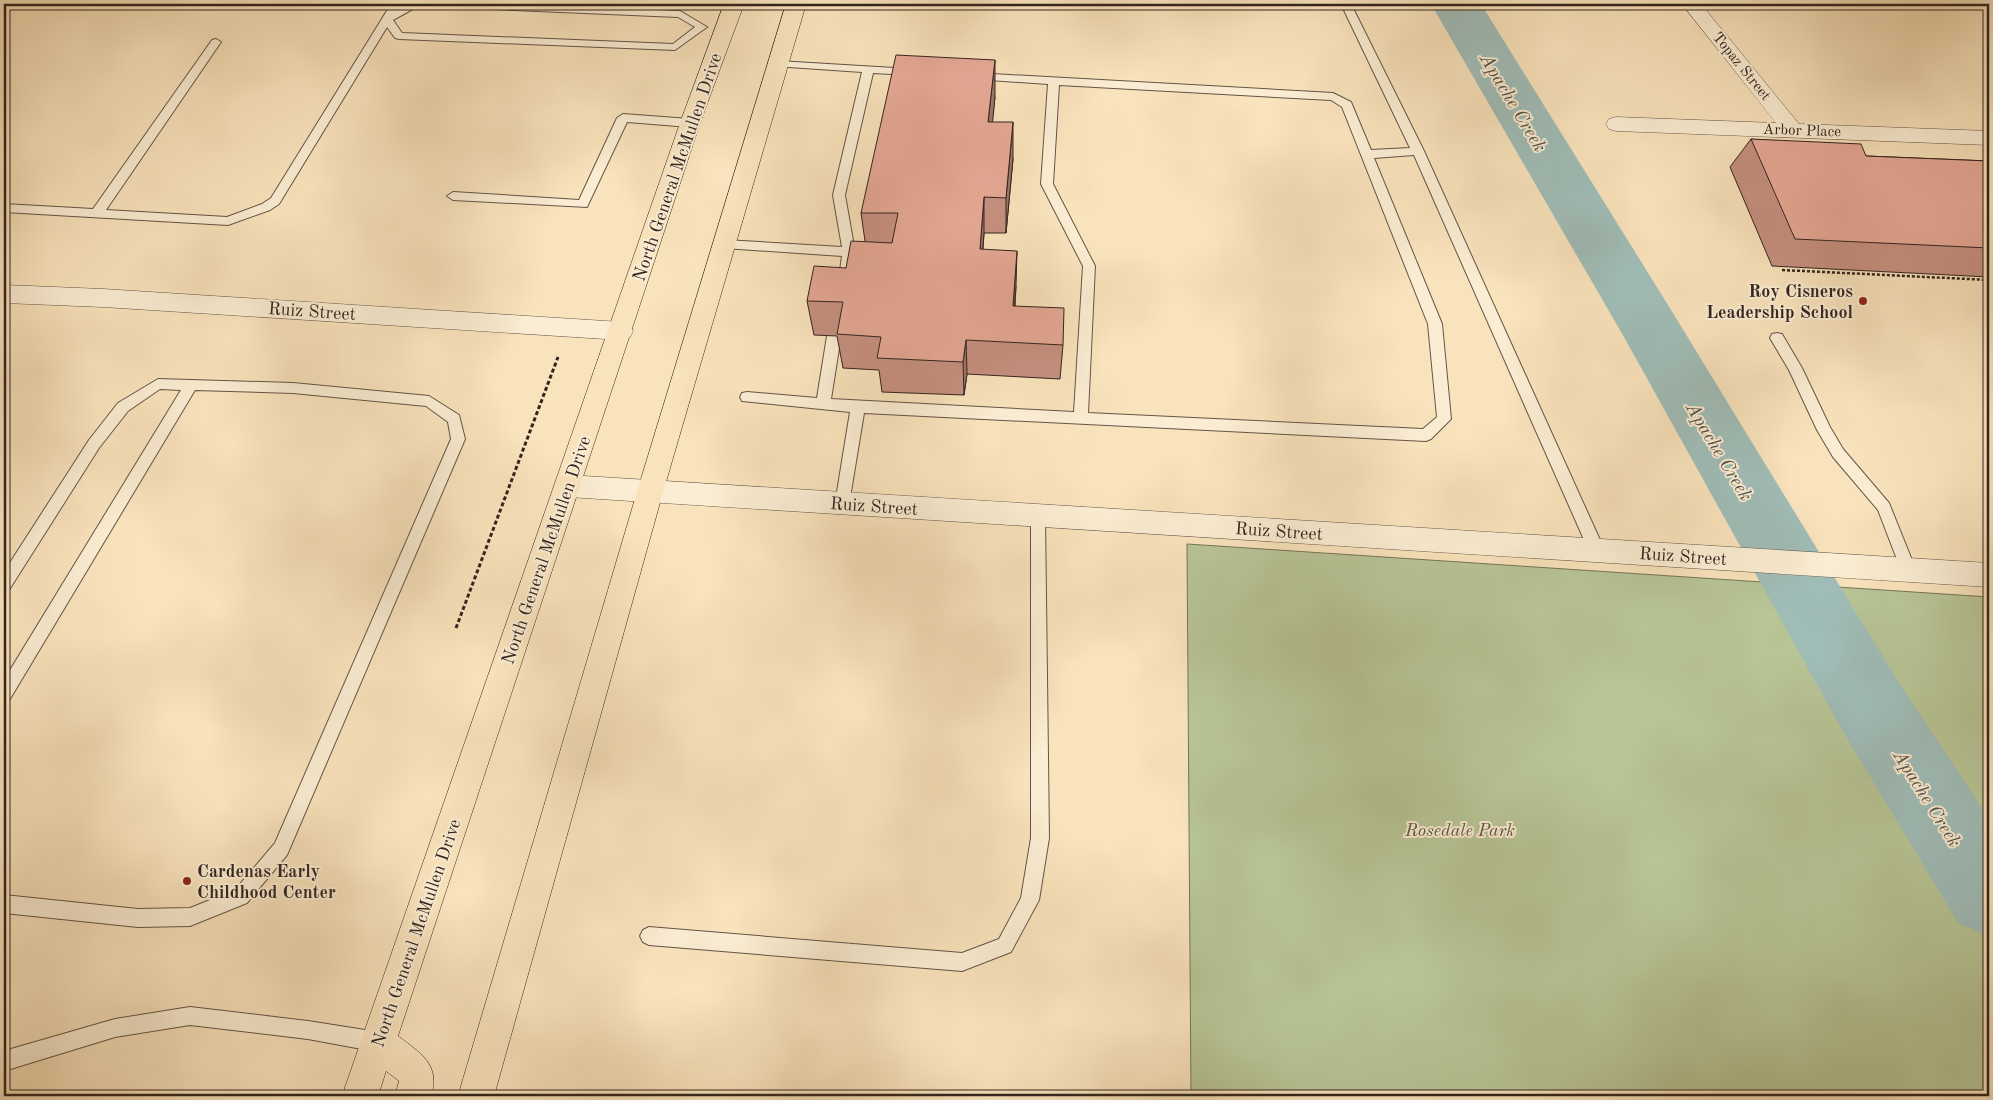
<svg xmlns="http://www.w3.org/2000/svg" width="1993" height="1100" font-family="'Old Standard TT',serif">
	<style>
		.green { fill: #b8c596; stroke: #75745a }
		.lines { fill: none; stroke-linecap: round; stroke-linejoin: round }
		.river { fill: #a0bdb8; fill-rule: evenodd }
		.service-casing { stroke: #645446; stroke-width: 2 }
		.minor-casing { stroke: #645446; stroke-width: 1 }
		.primary-casing { stroke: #32241f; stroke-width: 1 }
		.path-far1 { stroke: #32241f; stroke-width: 2.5; stroke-dasharray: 3 2; stroke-linecap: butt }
		.path { stroke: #32241f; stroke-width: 3; stroke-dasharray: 4 2.5; stroke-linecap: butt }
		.service { fill: #fbedd3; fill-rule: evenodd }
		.minor { fill: #fbedd3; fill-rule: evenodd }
		.primary { fill: #f9e3bc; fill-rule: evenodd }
		.wall { fill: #c69080; stroke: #32241f }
		.shaded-wall { fill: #a17668; stroke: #32241f }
		.building { fill: #e6a895; stroke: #32241f }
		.poi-dot { fill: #8f2418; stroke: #fbedd3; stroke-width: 2 }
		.labels { text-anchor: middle; stroke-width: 4; stroke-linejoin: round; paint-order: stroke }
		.far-street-label { font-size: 15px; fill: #32241f; stroke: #fbedd3 }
		.street-label { font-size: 18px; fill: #32241f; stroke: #fbedd3 }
		.poi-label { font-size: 18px; font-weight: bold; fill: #32241f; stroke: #fbedd3; text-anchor: end }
		.park-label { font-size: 18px; font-style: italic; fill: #5a5443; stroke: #fbedd3 }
		.water-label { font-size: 19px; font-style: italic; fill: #53524d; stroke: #fbedd3 }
	</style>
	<rect width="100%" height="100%" fill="#f9e3bc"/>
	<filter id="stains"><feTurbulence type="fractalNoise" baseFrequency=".004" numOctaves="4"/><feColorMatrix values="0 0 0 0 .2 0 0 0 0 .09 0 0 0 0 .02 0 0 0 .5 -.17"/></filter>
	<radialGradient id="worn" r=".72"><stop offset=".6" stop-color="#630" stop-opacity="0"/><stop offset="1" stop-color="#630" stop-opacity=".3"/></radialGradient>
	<!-- green -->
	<path class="green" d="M1187 544 1989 597V1096H1191Z"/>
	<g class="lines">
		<!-- river -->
		<path class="river" d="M1431 4H1481L1668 305 1899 683 1989 819V936L1959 924 1845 735 1624 337Z"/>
		<!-- service casing -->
		<g class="service-casing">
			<path id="service" d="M409 4H422L393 20 402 33 673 44 695 27 678 17 447 7 442 4H514L680 11 707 27 675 50 399 39 395 38 387 27 279 204 270 210 228 225 4 212V204L93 209 212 40 216 39 221 42 106 210 227 217 262 204 271 198 388 9 397 10Z
				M1341 4H1351L1424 151 1605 551 1602 556 1597 557 1592 556 1589 551 1414 155 1374 158 1442 324 1451 419 1431 439 1426 441 864 413 849 504 847 508 842 510 837 508 835 504 850 412 742 401 740 397 742 393 747 392 817 398 827 336 829 332H839L841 336 831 399 1074 412 1083 266 1041 184 1048 84 974 79 968 76 974 73 1333 93 1351 102 1371 150 1410 148ZM1059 85 1331 100 1342 107 1428 324 1437 417 1423 429 1088 413 1095 266 1053 184Z
				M778 61 911 69 917 72 911 75 873 73 845 195 855 252 850 274H842L840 271 842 256 724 248 718 244 724 240 842 247 833 195 862 72 774 66 773 64Z
				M623 114 690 119 696 123 690 127 627 122 587 207 453 200 447 196 453 192 579 200 617 118Z
				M1777 333 1782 334 1802 368 1830 427 1843 449 1889 503 1916 570 1913 575 1908 577 1903 575 1878 510 1833 457 1817 430 1789 370 1770 338 1772 334Z
				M158 379 293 383 429 396 459 415 465 439 287 855 247 903 190 926 138 927 4 913V895L138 909 190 908 235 890 275 843 451 439 448 422 426 406 293 393 195 390 10 699 4 701V680L181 390 160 389 128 411 99 448 9 590 4 592V572L89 440 118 403Z
				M1038 510 1043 512 1045 516 1049 838 1039 900 1011 952 962 971 649 945 643 942 640 936 643 930 649 927 962 953 999 939 1021 898 1031 838V516L1033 512Z
				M190 1007 308 1021 378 1032 385 1035 388 1042 385 1049 378 1052 308 1039 190 1025 115 1037 4 1071V1051L115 1019Z"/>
		</g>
		<!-- minor casing -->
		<g class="minor-casing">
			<path id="minor" d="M1682 4H1701L1799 124 1989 131V145L1616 131 1609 129 1606 124 1609 119 1616 117 1776 123Z
				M4 285 103 289 621 322 630 325 633 331 630 337 621 340 103 307 4 303Z
				M568 475 1989 563V587L568 497 559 494 555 486 559 478Z"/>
		</g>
		<!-- primary casing -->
		<g class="primary-casing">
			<path id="primary" d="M724 4H744L700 123 398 1036C420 1053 441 1064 431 1096H395L399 1081 386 1071 378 1096H342L680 123Z
				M786 4H806L663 492 494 1096H458L637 492Z"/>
		</g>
		<!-- path-far1 -->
		<path class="path-far1" d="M1782 270 1989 280"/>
		<!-- path -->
		<path class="path" d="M456 628 558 357"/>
		<!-- service -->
		<use href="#service" class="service"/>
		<!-- minor -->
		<use href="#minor" class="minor"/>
		<!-- primary -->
		<use href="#primary" class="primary"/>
	</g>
	<!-- wall -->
	<path class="wall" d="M995 97 992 122 1013 159 1006 233H984L983 249 1016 286 1015 306 1063 345 1060 379 967 374 964 395 882 392 879 370 843 368 837 336 814 335 807 301 846 268 865 241 861 213Z
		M1751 139 1866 156 1989 161V277L1772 266 1730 167Z"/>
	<!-- shaded-wall -->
	<path class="shaded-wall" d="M995 60V97L989 159 988 122Z
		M1013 122V159L1006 233V198Z
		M984 197V233L980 284V249Z
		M1017 251 1016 286 1012 340 1013 306Z
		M966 340 967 374 964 395 963 362Z"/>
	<!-- building -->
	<path class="building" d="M896 55 995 60 988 122H1013L1006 198 984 197 980 249 1017 251 1013 306 1064 308 1063 345 966 340 963 362 877 358 881 337 837 334 843 302 807 301 814 266 846 268 851 241 892 243 898 213H861Z
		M1751 139 1861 144 1866 156 1989 161V248L1795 239Z"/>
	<!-- markers -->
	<g class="poi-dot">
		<circle cx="1863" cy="301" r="5"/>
		<circle cx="187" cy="881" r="5"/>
	</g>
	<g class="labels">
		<!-- far-street labels -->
		<g class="far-street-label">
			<text transform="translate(1742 66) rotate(51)" y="5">Topaz Street</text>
			<text transform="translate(1802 130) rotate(2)" y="5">Arbor Place</text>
		</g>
		<!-- street labels -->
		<g class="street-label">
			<text transform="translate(677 167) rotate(-71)" y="6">North General McMullen Drive</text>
			<text transform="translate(312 311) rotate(4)" y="6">Ruiz Street</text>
			<text transform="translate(874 506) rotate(4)" y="6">Ruiz Street</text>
			<text transform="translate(1279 531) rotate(4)" y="6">Ruiz Street</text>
			<text transform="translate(546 550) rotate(-71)" y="6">North General McMullen Drive</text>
			<text transform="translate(1683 556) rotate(4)" y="6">Ruiz Street</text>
			<text transform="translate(416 933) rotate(-71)" y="6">North General McMullen Drive</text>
		</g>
		<!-- poi labels -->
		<g class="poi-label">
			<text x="1853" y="297">Roy Cisneros<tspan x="1853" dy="21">Leadership School</tspan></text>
			<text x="197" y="877" text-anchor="start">Cardenas Early<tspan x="197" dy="21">Childhood Center</tspan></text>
		</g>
		<!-- park labels -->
		<g class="park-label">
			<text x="1460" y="836">Rosedale Park</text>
		</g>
		<!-- water labels -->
		<g class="water-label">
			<text transform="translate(1514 102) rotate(59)" y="7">Apache Creek</text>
			<text transform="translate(1720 451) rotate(59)" y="7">Apache Creek</text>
			<text transform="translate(1928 798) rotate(58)" y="7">Apache Creek</text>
		</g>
	</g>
	<!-- margin -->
	<rect width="1993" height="1100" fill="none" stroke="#f9e3bc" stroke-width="20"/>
	<rect x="5" y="5" width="1983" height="1090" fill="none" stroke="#32241f" stroke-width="2.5"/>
	<rect x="10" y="10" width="1973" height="1080" fill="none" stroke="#32241f"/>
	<rect width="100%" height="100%" filter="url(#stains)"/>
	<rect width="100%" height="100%" fill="url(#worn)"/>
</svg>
